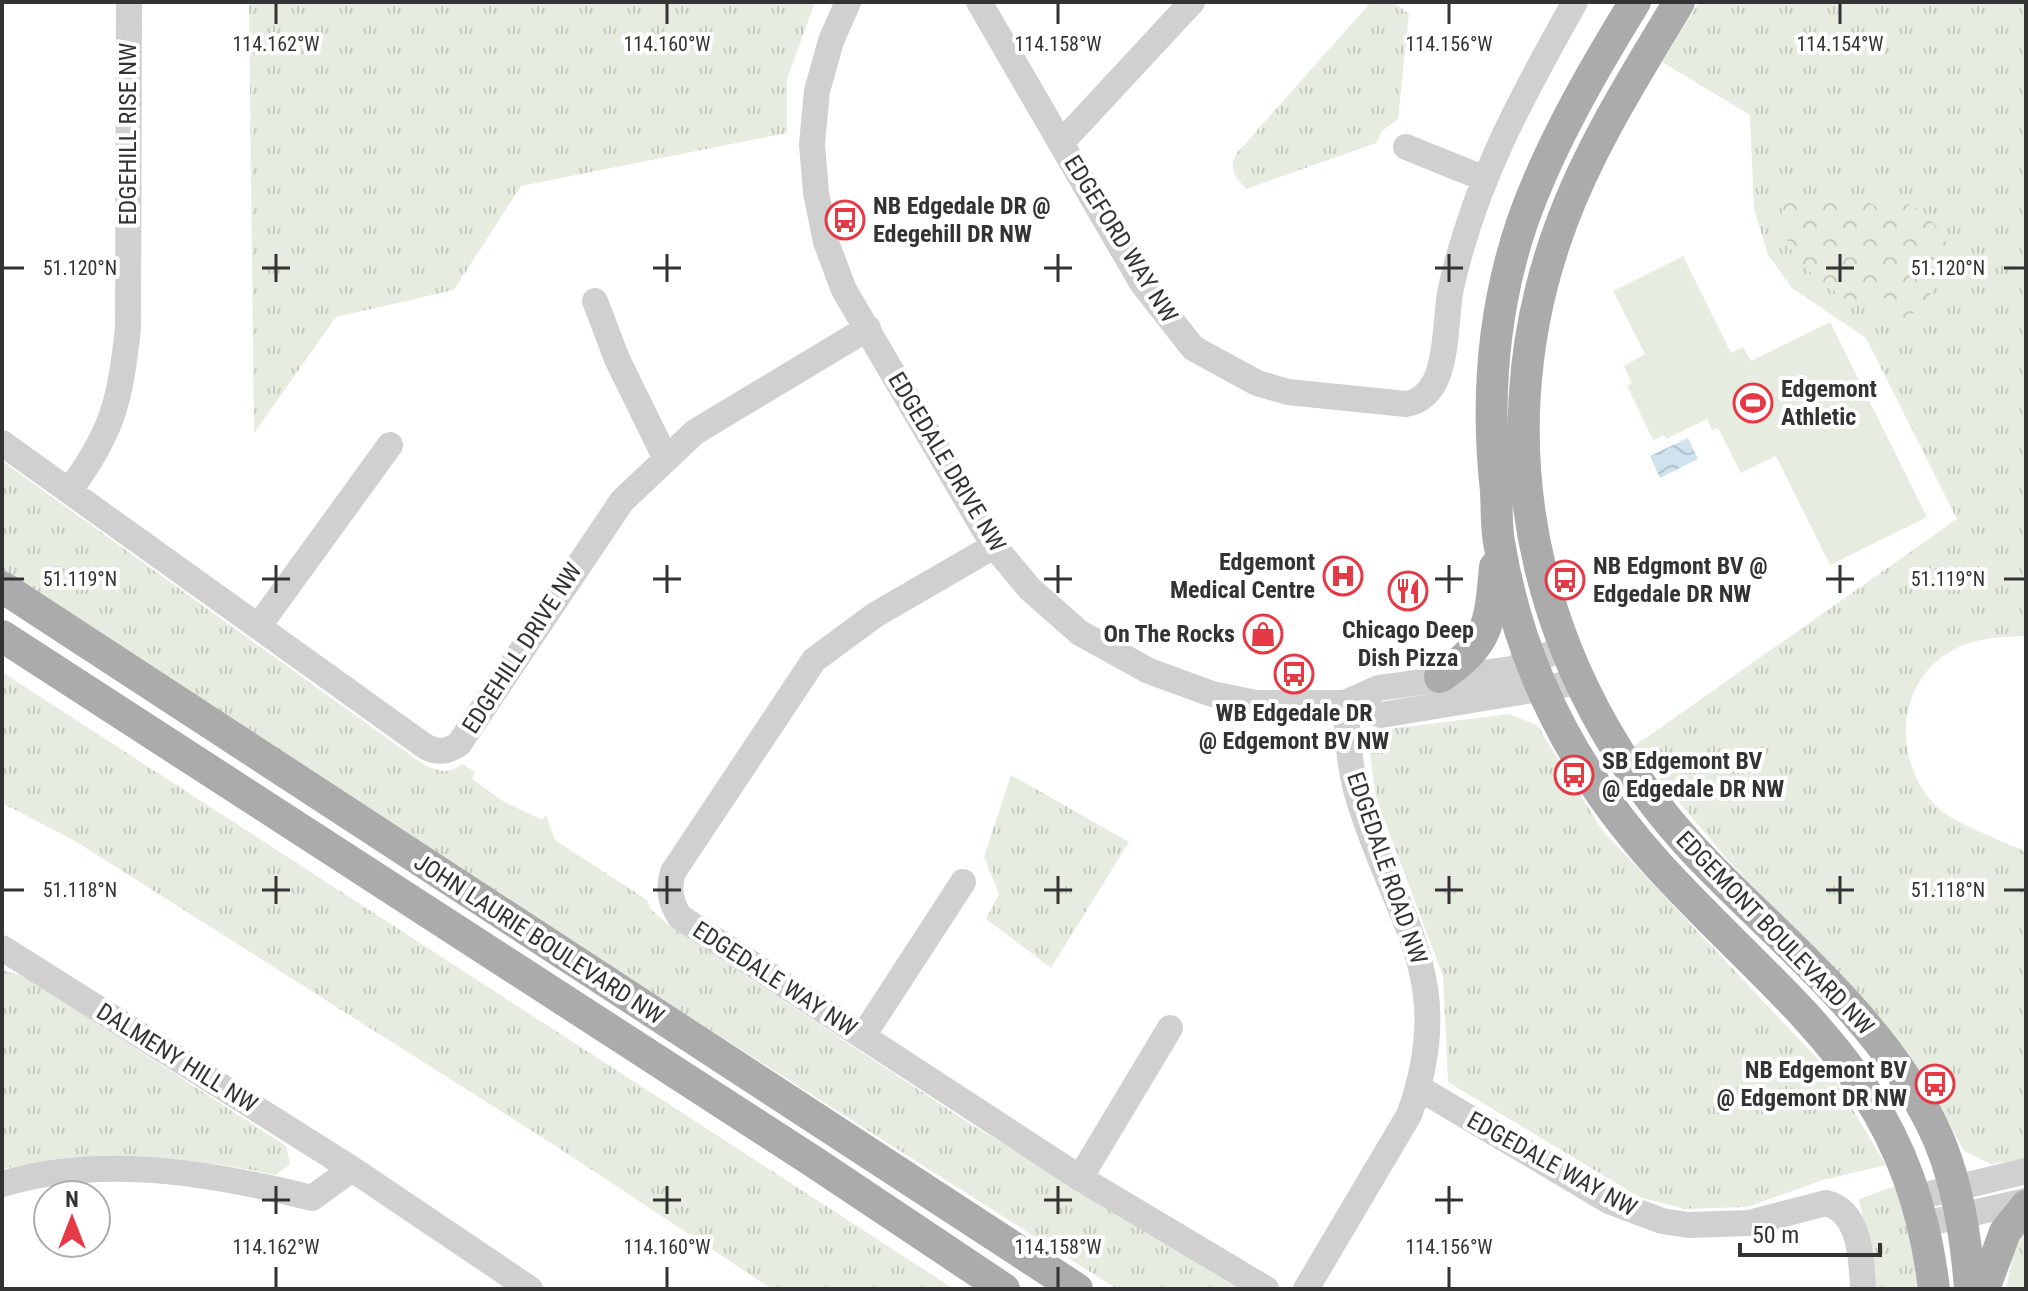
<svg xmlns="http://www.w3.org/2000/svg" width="2028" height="1291" font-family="'Roboto Condensed',sans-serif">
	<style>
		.grass { fill: url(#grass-tufts) }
		.forest { fill: url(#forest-crowns) }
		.pitch { fill: #e6ecdf }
		.water { fill: url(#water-waves) }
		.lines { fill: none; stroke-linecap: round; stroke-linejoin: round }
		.minor { stroke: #d0d0d0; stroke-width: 26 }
		.major { stroke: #ababab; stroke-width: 32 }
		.ticks { fill: none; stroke: #333; stroke-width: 3 }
		.labels { text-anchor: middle; stroke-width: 8; stroke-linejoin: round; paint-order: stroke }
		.street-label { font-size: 24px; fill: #333; stroke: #fff }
		.poi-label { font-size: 24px; font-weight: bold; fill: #333; stroke: #fff; text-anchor: start }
		.ticks-label { font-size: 20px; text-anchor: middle; fill: #333; stroke: #fff; stroke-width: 8; stroke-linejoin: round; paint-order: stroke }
	</style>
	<defs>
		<pattern id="grass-tufts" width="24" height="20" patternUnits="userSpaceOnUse" patternTransform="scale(2)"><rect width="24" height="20" fill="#e6ecdf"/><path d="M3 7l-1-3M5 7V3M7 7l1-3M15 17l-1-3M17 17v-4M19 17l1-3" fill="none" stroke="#c6cbc0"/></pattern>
		<pattern id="forest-crowns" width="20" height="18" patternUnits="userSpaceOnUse" patternTransform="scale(2)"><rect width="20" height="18" fill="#e6ecdf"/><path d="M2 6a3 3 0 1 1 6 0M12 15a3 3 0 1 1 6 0" fill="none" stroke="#c6cbc0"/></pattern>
		<pattern id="water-waves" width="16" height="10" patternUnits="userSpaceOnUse" patternTransform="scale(2)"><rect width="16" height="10" fill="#cfe2ee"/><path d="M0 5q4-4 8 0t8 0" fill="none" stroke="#b2c2cd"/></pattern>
	</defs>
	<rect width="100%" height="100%" fill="#fff"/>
	<!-- grass -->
	<path class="grass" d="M249 2H815L787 79V133L521 186 454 290 336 317 254 433Z
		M1371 2H1393L1409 14 1398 119 1382 131 1376 143 1246 189C1235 176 1228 169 1237 153Z
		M1699 2H2026V636C2003 637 1980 637 1959 647 1895 676 1890 761 1938 808 1956 825 2002 840 2026 852V1159L1991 1164 1964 1151 1925 1078 1875 1013 1732 865 1633 747 1957 519 1866 338 1792 288 1768 255 1754 209 1750 115 1662 62Z
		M2 461 423 764C439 772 448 774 462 764L475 772 472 779 503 801 542 820 546 815 555 840 647 900 651 910 670 926 972 1125 1243 1289H1117L54 612 2 574Z
		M2 672 954 1289H772L554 1145 75 841 2 803Z
		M1509 714 1537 725 1602 830 1831 1073 1886 1165 1823 1180 1747 1207 1685 1209 1639 1197 1448 1082 1443 976 1376 798 1369 746 1381 730Z
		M1011 775 1129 842 1051 968 986 919 999 894 984 857Z
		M2 970 26 977 286 1146 290 1164 276 1175C183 1155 96 1151 2 1169Z
		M1897 1185 1922 1289H1876L1859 1199Z
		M2026 1232V1289H2006L2015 1245Z"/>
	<!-- forest -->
	<path class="forest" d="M1843 196 1862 199 1877 207 1909 204C1923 213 1949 233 1948 251 1948 258 1943 262 1941 268 1933 292 1928 304 1906 319L1899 316 1897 304 1866 289 1856 304 1850 303C1811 273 1780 257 1782 204L1800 201 1805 206Z"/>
	<!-- pitch -->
	<path class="pitch" d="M1683 256 1731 353 1743 347 1751 361 1830 322 1927 517 1830 565 1776 456 1741 473 1718 428 1712 430 1707 419 1666 439 1664 435 1653 440 1627 386 1632 383 1624 366 1645 354 1613 291Z"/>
	<!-- water -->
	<path class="water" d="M1688 438 1698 459 1660 478 1650 456Z"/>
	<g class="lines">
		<!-- minor -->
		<path class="minor" d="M848 2 831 41 817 91 812 144 816 193 826 242 844 290 994 546 1030 589 1080 633 1149 671 1212 694 1256 703H1345L1381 715 1580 682
			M979 2 1142 283 1193 348 1257 383 1288 392 1406 404C1452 396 1443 324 1451 288 1474 183 1523 94 1575 2
			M1062 142 1192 2
			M1406 147 1483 178
			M595 301 617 359 665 457
			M2 443 426 747C438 753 447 752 459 744L622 501 695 432 868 328
			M69 491C113 432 120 401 128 328L129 2
			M994 546 875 615 814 660 673 872C668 889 670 902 680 917L1080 1178 1266 1289
			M258 627 390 445
			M1345 703 1379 688 1511 669 1565 648
			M2 948 352 1169 530 1289
			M863 1036 963 882
			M1419 1088 1609 1201 1662 1221 1688 1225 1749 1223 1826 1203C1860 1211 1862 1260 1863 1289
			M1080 1178 1170 1028
			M2 1184C103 1154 211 1173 312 1198L352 1169
			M1918 1197 2026 1171
			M1924 1224 2026 1201
			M1306 1289 1409 1115C1459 978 1396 922 1359 800 1349 768 1348 736 1345 703"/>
		<!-- major -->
		<path class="major" d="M1635 2C1592 72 1549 146 1522 223 1493 309 1486 401 1496 491 1497 508 1496 525 1499 542 1519 665 1574 772 1658 865 1790 1009 1909 1077 1934 1289
			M1679 2C1637 73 1591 144 1562 222 1475 453 1541 698 1713 870 1791 949 1883 1024 1932 1125 1957 1175 1966 1235 1970 1289
			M2 587 1077 1289
			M2 636 814 1162 1004 1289
			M1440 677C1489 644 1490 624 1495 567
			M1984 1289 2005 1232 2026 1206"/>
	</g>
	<!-- ticks -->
	<path class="ticks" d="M276 4V24M667 4V24M1058 4V24M1449 4V24M1840 4V24M276 254V282M667 254V282M1058 254V282M1449 254V282M1840 254V282M4 268H24M262 268H290M653 268H681M1044 268H1072M1435 268H1463M1826 268H1854M2004 268H2024M276 565V593M667 565V593M1058 565V593M1449 565V593M1840 565V593M4 579H24M262 579H290M653 579H681M1044 579H1072M1435 579H1463M1826 579H1854M2004 579H2024M276 876V904M667 876V904M1058 876V904M1449 876V904M1840 876V904M4 890H24M262 890H290M653 890H681M1044 890H1072M1435 890H1463M1826 890H1854M2004 890H2024M276 1186V1214M667 1186V1214M1058 1186V1214M1449 1186V1214M262 1200H290M653 1200H681M1044 1200H1072M1435 1200H1463M276 1267V1287M667 1267V1287M1058 1267V1287M1449 1267V1287"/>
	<!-- icons -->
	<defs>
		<g id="bus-ring" transform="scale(2)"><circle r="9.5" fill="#fff" stroke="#e63946" stroke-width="1.5"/><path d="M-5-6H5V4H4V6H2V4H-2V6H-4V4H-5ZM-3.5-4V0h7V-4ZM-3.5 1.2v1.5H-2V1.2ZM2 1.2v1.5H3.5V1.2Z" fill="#e63946"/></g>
		<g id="stadium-ring" transform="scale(2)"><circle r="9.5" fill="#fff" stroke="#e63946" stroke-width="1.5"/><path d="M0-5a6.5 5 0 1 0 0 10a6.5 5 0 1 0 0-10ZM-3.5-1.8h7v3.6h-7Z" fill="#e63946"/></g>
		<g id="hospital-ring" transform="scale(2)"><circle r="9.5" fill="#fff" stroke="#e63946" stroke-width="1.5"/><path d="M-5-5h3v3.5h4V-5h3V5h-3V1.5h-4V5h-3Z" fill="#e63946"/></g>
		<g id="restaurant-ring" transform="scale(2)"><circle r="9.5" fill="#fff" stroke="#e63946" stroke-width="1.5"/><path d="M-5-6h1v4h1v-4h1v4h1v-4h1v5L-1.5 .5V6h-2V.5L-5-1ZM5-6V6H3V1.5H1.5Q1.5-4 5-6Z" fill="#e63946"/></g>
		<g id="shop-ring" transform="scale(2)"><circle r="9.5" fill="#fff" stroke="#e63946" stroke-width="1.5"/><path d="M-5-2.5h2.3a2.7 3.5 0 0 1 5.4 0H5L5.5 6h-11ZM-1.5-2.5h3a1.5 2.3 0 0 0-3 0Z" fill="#e63946"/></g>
	</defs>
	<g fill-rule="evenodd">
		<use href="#bus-ring" x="845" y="220"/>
		<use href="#stadium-ring" x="1753" y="403"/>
		<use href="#hospital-ring" x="1343" y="576"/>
		<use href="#bus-ring" x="1565" y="580"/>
		<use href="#restaurant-ring" x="1408" y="591"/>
		<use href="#shop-ring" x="1263" y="634"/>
		<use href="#bus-ring" x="1294" y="674"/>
		<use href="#bus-ring" x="1574" y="775"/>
		<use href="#bus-ring" x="1935" y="1084"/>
	</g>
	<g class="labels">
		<!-- street labels -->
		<g class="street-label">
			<text transform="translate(128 134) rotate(-90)" y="8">EDGEHILL RISE NW</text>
			<text transform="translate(1121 239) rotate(58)" y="8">EDGEFORD WAY NW</text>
			<text transform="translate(947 462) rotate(59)" y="8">EDGEDALE DRIVE NW</text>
			<text transform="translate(522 648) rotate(-57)" y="8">EDGEHILL DRIVE NW</text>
			<text transform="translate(1387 868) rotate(71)" y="8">EDGEDALE ROAD NW</text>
			<text transform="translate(1775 933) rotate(46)" y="8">EDGEMONT BOULEVARD NW</text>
			<text transform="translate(539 939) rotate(33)" y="8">JOHN LAURIE BOULEVARD NW</text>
			<text transform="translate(775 979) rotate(33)" y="8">EDGEDALE WAY NW</text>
			<text transform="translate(177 1058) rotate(32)" y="8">DALMENY HILL NW</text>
			<text transform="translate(1552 1164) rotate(29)" y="8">EDGEDALE WAY NW</text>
		</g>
		<!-- poi labels -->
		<g class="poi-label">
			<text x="873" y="214">NB Edgedale DR @<tspan x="873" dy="28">Edegehill DR NW</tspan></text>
			<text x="1781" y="397">Edgemont<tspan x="1781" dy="28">Athletic</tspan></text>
			<text x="1315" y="570" text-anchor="end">Edgemont<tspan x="1315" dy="28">Medical Centre</tspan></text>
			<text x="1593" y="574">NB Edgmont BV @<tspan x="1593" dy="28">Edgedale DR NW</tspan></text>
			<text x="1408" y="638" text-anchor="middle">Chicago Deep<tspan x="1408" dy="28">Dish Pizza</tspan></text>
			<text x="1235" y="642" text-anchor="end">On The Rocks</text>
			<text x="1294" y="721" text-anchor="middle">WB Edgedale DR<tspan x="1294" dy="28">@ Edgemont BV NW</tspan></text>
			<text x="1602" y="769">SB Edgemont BV<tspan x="1602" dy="28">@ Edgedale DR NW</tspan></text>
			<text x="1907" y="1078" text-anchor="end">NB Edgemont BV<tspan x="1907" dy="28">@ Edgemont DR NW</tspan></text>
		</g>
	</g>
	<g class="ticks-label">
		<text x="276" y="51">114.162°W</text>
		<text x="667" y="51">114.160°W</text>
		<text x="1058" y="51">114.158°W</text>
		<text x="1449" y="51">114.156°W</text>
		<text x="1840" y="51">114.154°W</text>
		<text x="80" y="275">51.120°N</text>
		<text x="1948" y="275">51.120°N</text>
		<text x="80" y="586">51.119°N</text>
		<text x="1948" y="586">51.119°N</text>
		<text x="80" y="897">51.118°N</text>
		<text x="1948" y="897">51.118°N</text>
		<text x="276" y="1254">114.162°W</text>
		<text x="667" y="1254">114.160°W</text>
		<text x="1058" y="1254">114.158°W</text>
		<text x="1449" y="1254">114.156°W</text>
	</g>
	<!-- border -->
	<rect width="2028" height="1291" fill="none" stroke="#333333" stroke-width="8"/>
	<!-- north arrow -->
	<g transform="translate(72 1219)"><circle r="38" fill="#ffffff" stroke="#adadad" stroke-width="2"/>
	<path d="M0-6L14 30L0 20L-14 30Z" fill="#e63946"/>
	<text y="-12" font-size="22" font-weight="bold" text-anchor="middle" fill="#333333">N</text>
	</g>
	<!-- scale -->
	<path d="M1740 1243v12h140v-12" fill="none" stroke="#333333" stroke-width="4"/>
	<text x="1752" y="1243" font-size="24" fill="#333333" stroke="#ffffff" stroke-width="6" paint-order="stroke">50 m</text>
</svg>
